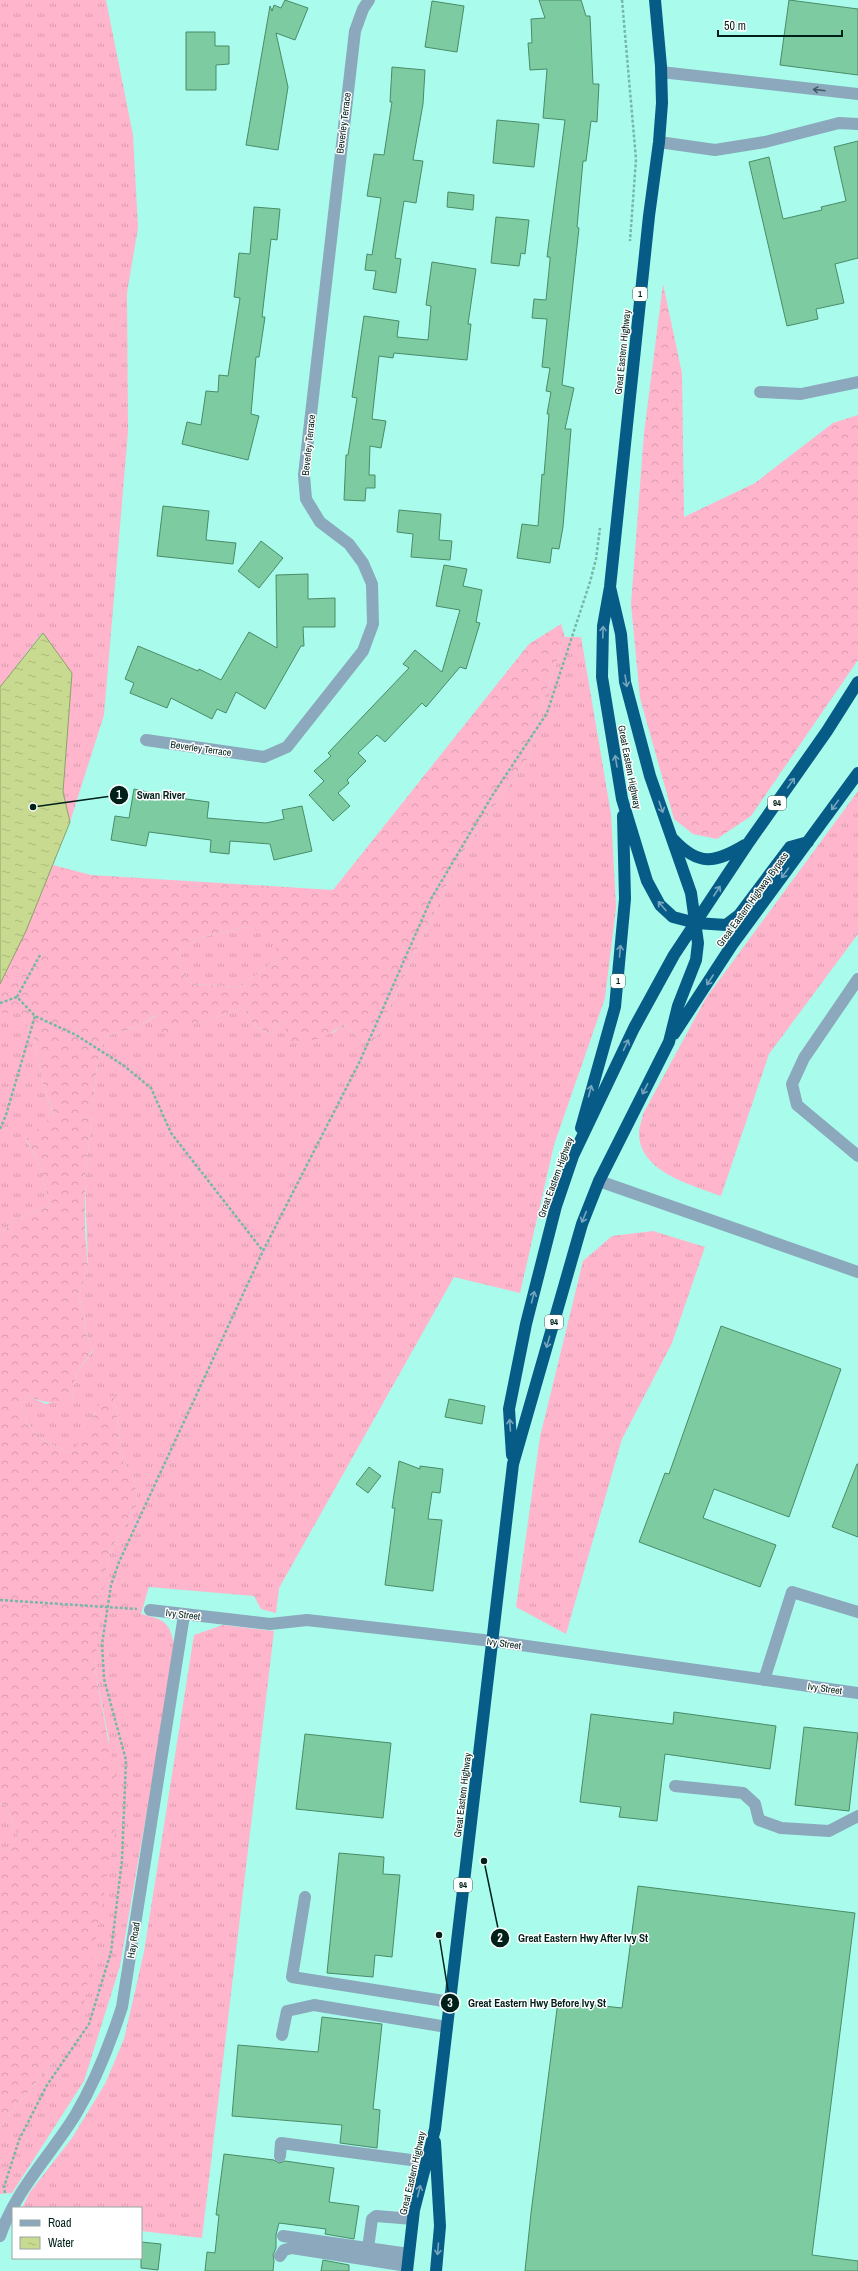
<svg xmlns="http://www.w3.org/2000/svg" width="858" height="2271" font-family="'Archivo Narrow',sans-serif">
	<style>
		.grass { fill: url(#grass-tufts) }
		.forest { fill: url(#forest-crowns); fill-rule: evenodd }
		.water { fill: url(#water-ripples); stroke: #8ca26c }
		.building { fill: #7ccba1; stroke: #4a8b69 }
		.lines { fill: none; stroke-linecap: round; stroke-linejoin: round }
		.path { stroke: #75b8aa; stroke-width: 2.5; stroke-dasharray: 3 2; stroke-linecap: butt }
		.minor { stroke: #8ba8bd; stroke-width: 12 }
		.highway { stroke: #075c87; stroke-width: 12 }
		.oneway { stroke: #3f5d63 }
		.oneway2 { stroke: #77a5bd }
		.labels { text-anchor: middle; stroke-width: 3; stroke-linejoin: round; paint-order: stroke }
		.shield { fill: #fff; stroke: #4c635f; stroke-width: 1 }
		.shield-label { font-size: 9px; font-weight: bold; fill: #00201a }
		.street-label { font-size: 10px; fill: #00201a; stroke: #fff }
		.leader { fill: none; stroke: #00201a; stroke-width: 1.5 }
		.callout-dot { fill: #00201a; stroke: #fff; stroke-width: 1.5 }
		.mark-label { font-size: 12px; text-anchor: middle; font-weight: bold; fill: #fff }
		.callout-label { font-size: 11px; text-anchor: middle; font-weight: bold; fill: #00201a; stroke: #fff; stroke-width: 3; stroke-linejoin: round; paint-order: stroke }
	</style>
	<defs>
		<pattern id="grass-tufts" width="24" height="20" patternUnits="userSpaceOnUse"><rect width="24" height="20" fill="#ffb5cb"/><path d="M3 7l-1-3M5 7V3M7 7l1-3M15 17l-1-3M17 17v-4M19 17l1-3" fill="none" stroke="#d99bae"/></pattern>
		<pattern id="forest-crowns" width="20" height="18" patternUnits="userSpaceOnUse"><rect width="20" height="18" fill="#ffb5cb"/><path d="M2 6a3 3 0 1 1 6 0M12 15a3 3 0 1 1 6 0" fill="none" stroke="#d99bae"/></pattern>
		<pattern id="water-ripples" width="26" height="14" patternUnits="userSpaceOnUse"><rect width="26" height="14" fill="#c8da8f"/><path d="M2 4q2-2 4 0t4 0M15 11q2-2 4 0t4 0" fill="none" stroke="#aabb7b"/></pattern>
	</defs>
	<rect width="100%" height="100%" fill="#a9fceb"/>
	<!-- grass -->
	<path class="grass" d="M0 0H106L133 135 138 228 127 293 128 432 104 715 70 822 63 792 72 673 42 633 0 687Z
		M565 637H581L611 814 616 907 605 998 554 1145 520 1293 454 1277 279 1588 276 1613 261 1609 254 1596 149 1587 141 1614C167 1620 170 1623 175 1649L120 1966 84 2081 12 2193 0 2194V2132L4 2121 79 2031 109 1740 95 1669 99 1616 109 1552 138 1503 134 1477 123 1461 114 1396 95 1412 84 1438 71 1453C41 1440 33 1438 21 1406L28 1396 46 1404 72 1397 76 1373 93 1351 87 1335 79 1295 88 1268 85 1181 97 1066 105 1036 138 1027 157 1015 162 1033 224 1015 244 1007 253 1025 271 1034 282 1021 333 1033 343 1024 371 1048 461 855 530 755 541 707Z
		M858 791V934L769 1054 721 1196C692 1185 639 1172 639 1133 639 1127 642 1120 643 1114L706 998Z
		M246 927 280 935 273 962 240 987 192 984 183 974 177 953 199 938Z
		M0 1013H20L34 1039 44 1088 54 1116 26 1140 39 1163 50 1206C32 1212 10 1220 0 1237Z
		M653 1231 705 1247 672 1343 622 1439 566 1634 516 1607 540 1437 583 1261 612 1236Z
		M223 1625 274 1631 202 2238 141 2231V2208H22L30 2192 72 2138 105 2084 124 2039 144 1952 194 1635Z
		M5 1804 18 1836 5 1856 0 1848V1805Z"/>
	<!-- forest -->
	<path class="forest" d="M663 284 682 373 684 517 755 483 833 423 858 415V660L751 816 717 839 693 834 674 819 640 698 631 604 644 433Z
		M561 624 565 637 541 707 530 755 461 855 371 1048 343 1024C326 1039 313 1042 291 1041L282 1021 271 1034 253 1025 244 1007 224 1015 162 1034 156 1015 138 1027 105 1036 97 1066 85 1181V1231L88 1268 79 1295 87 1336 93 1350 76 1373 72 1397C56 1406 45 1403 28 1396L21 1406C33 1438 41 1440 71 1453 87 1434 91 1417 104 1397L114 1396 123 1461 134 1477 138 1503 109 1552 101 1605 95 1669 120 1805 79 2031 4 2121 0 2132V1848L5 1855 18 1836 5 1804 0 1805V1237C10 1220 32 1212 50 1206L39 1163 26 1139 54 1115 44 1088 34 1039 20 1013H0V983L53 865 91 875 333 890 529 644ZM246 927 279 937 273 962 240 987 192 984 183 974 177 953 199 938Z"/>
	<!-- water -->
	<path class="water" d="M43 633 72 673 63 792 70 822 26 931 0 984V687Z"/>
	<!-- building -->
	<path class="building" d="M285 0 308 8 295 40 276 33 288 87 278 150 246 145 270 6 272 11 274 5 281 8Z
		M539 0H581L586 16H590L593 84H599L597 122 591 121 586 161H583L577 227 579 228 562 385 574 388 565 429H571L563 527 559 549 552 548 550 563 517 558 522 524 538 526 542 474 544 475 549 414H547L551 392 546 391 550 368 542 367 547 319 532 318 534 299 546 300 550 260V257H547L565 120 543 118 547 69 530 70 528 43H532L531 19 545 18Z
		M789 0 858 9V75L780 65Z
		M432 1 464 6 457 52 425 47Z
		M186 32H215V46H229V64L216 65V90H186Z
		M392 67 425 70 423 104 413 160 423 161 416 203 404 201 395 258 401 259 396 293 373 289 376 271 365 270 367 254 372 255 381 198 367 196 374 154 384 155 392 102H390Z
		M497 120 539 124 534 167 493 163Z
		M858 141V258L835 264 844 303 816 309 818 319 787 326 749 162 769 157 783 219 822 210 821 207 846 201 834 147Z
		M448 192 474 195 473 210 447 207Z
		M254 207 280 209 277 240 271 239 262 317H265L259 357H256L251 414 259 416 248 460 182 444 187 422 201 425 206 391 218 392 219 375 228 376 240 298 234 297 239 253 250 254Z
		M496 217 529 220 525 254 521 253 519 266 491 263Z
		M432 262 476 269 468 324H471L467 360 394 353 393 358 379 356 372 419 386 421 381 448 370 446 369 475H375V488H366L365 501 344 500 346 455H348L357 398 352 397 364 316 399 321 397 337 428 340 431 306 426 305Z
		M163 506 209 511 206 540 236 543 233 564 157 556Z
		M399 510 441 514 439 540 452 541 450 560 411 557 413 534 397 532Z
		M261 541 283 558 259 588 238 571Z
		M444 565 467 569 463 586 482 590 476 622 480 623 466 669 460 667 426 707 422 703 385 742 377 735 358 753 366 761 347 780 349 783 338 793 350 806 333 821 309 795 324 781 314 771 331 756 328 753 409 668 403 664 415 650 442 672 460 610 436 606Z
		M308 574V599L335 598V627H303L304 646H301L265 709 236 692 226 713 217 709 212 719 171 698 167 708 130 693 134 683 125 679 138 646 198 671 199 669 221 680 249 632 277 648 276 575Z
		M134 789 157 794 156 795 209 802 207 818 266 823 284 819 282 810 302 806 312 851 274 860 270 844 230 841 229 854 210 852 211 840 149 832 146 846 111 840 115 816 129 818Z
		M721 1326 841 1369 789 1517 714 1489 703 1518 776 1545 760 1587 639 1542 665 1473 669 1474Z
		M449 1399 485 1406 482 1424 445 1417Z
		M399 1461 420 1469V1466L443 1469 440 1493 432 1492 428 1519 442 1520 433 1591 385 1585 395 1508H392Z
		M857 1464H858V1537L832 1527Z
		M369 1467 381 1476 368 1493 356 1484Z
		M674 1712 776 1726 770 1769 665 1754 657 1821 619 1817 621 1807 580 1802 591 1714 673 1724Z
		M804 1727 858 1733 849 1811 795 1805Z
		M305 1734 391 1743 383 1818 296 1809Z
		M339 1853 384 1857 383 1874 400 1875 392 1957 375 1955 373 1977 327 1973Z
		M638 1886 855 1913 812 2255 858 2261V2271H525L531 2213 558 2001 622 2008Z
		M322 2017 382 2024 373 2109 380 2110 377 2148 340 2143 342 2125 232 2116 238 2045 318 2052Z
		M224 2154 274 2160 279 2163 285 2161 334 2168 329 2202 359 2206 354 2239 325 2234 326 2229 279 2223 276 2235V2248L273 2255 274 2261 273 2271H205L207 2252 215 2253 219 2215H216Z
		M141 2242 161 2244 158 2270 141 2268Z
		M323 2260 349 2265V2271H321Z"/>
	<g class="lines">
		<!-- path -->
		<path class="path" d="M622 0 636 159 630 241
			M17 997 40 955
			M0 1003 17 997 35 1016 76 1035 123 1065 151 1088 171 1133 263 1251
			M0 1129 6 1115 35 1016
			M0 1600 137 1609
			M5 2193 4 2187 19 2140 47 2085 89 2024 111 1952 122 1860 126 1760 104 1679 102 1644 111 1585 119 1562 263 1251 360 1061 431 899 492 796 547 713 590 582 596 559 600 528"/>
		<!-- minor -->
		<path class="minor" d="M661 72 858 94
			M659 142 715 150 765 142 839 123 858 124
			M760 392 801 394 858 382
			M146 740 264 757 287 747 363 651 373 624 372 584 363 563 349 544 320 522 306 499 304 475 355 31 363 9 369 0
			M858 979 804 1058 792 1084 797 1105 858 1156
			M599 1181 858 1272
			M150 1610 270 1624 307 1620 492 1641 858 1693
			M764 1680 792 1592 858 1612
			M675 1786 743 1793 755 1804 759 1820 781 1828 829 1831 858 1816
			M305 1897 292 1977 450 2002
			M282 2035 287 2011 314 2005 447 2027
			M280 2156 281 2143 426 2162
			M0 2236C16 2189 51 2155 76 2114 96 2080 110 2044 122 2007L184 1615
			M283 2236 409 2254
			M368 2248 372 2219 376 2216 413 2219
			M280 2256 284 2250 292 2248 407 2266"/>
		<!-- highway -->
		<path class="highway" d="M655 0 661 66 662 103 659 142 649 216 610 587 603 626 602 677 622 799 647 881 660 905 673 917 696 923 726 925 739 915 790 847 808 842
			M673 839C699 867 715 863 745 845
			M674 1034 732 945 858 773
			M581 1128 615 1007 625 899 623 816
			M512 1455 509 1409 526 1324 556 1206 573 1156 634 1028 674 955 749 842 827 731 858 682
			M435 2142 440 2226 436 2271
			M407 2271 414 2210 435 2129 513 1464 582 1224 599 1181 669 1042 678 1006 696 960 698 943 691 893 650 776 625 682 621 634 610 587"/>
	</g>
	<!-- one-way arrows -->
	<defs><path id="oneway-shaft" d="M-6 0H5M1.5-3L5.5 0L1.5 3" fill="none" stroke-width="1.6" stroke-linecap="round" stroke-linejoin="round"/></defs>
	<use class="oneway" href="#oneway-shaft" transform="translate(819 90) rotate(-173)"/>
	<g class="oneway2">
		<use href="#oneway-shaft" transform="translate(603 632) rotate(-88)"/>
		<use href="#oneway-shaft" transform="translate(626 681) rotate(81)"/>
		<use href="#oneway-shaft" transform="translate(616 761) rotate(-100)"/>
		<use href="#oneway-shaft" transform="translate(791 783) rotate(-55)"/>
		<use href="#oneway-shaft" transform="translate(835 805) rotate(126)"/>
		<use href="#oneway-shaft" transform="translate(661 807) rotate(71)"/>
		<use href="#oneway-shaft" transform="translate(785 873) rotate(126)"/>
		<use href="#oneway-shaft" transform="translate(717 891) rotate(-57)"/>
		<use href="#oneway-shaft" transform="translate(662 906) rotate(-131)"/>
		<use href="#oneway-shaft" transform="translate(620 951) rotate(-85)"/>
		<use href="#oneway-shaft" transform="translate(710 980) rotate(123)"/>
		<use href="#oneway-shaft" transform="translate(626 1045) rotate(-65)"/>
		<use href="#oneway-shaft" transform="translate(645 1089) rotate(117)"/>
		<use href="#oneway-shaft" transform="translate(590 1091) rotate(-75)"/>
		<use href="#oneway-shaft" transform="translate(584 1217) rotate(112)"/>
		<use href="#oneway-shaft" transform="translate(533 1297) rotate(-76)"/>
		<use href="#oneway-shaft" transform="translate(548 1342) rotate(106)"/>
		<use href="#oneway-shaft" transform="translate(510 1425) rotate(-94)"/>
		<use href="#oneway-shaft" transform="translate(419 2191) rotate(-76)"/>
		<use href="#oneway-shaft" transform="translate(438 2249) rotate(94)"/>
	</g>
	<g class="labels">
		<!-- shield labels -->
		<g class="shield">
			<rect x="633" y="287" width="14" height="14" rx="3"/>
			<rect x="768" y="796" width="18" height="14" rx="3"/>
			<rect x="611" y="974" width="14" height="14" rx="3"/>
			<rect x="545" y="1315" width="18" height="14" rx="3"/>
			<rect x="454" y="1878" width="18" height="14" rx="3"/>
		</g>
		<g class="shield-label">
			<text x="640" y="297">1</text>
			<text x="777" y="806">94</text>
			<text x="618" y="984">1</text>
			<text x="554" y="1325">94</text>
			<text x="463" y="1888">94</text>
		</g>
		<!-- street labels -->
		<g class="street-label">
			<text transform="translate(343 123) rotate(-83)" y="4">Beverley Terrace</text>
			<text transform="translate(622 352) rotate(-84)" y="4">Great Eastern Highway</text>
			<text transform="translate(308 445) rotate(-84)" y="4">Beverley Terrace</text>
			<text transform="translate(201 748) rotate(8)" y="4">Beverley Terrace</text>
			<text transform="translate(630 767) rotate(79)" y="4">Great Eastern Highway</text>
			<text transform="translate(752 899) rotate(-54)" y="4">Great Eastern Highway Bypass</text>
			<text transform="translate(555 1177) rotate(-70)" y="4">Great Eastern Highway</text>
			<text transform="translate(183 1614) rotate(7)" y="4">Ivy Street</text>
			<text transform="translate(504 1643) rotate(8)" y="4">Ivy Street</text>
			<text transform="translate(825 1688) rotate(8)" y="4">Ivy Street</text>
			<text transform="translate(462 1795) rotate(-83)" y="4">Great Eastern Highway</text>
			<text transform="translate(133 1940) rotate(-81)" y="4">Hay Road</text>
			<text transform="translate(412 2173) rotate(-77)" y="4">Great Eastern Highway</text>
		</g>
	</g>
	<!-- callouts -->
	<path class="leader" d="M33 807L119 795M484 1861L500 1938M439 1935L450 2003"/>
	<g class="callout-dot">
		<circle cx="33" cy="807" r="4"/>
		<circle cx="484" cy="1861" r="4"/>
		<circle cx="439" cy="1935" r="4"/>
		<circle cx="119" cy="795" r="10"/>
		<circle cx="500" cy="1938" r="10"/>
		<circle cx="450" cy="2003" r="10"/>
	</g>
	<g class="mark-label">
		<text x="119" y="799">1</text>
		<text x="500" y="1942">2</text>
		<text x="450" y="2007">3</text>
	</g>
	<g class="callout-label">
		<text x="161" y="799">Swan River</text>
		<text x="583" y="1942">Great Eastern Hwy After Ivy St</text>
		<text x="537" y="2007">Great Eastern Hwy Before Ivy St</text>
	</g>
	<!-- legend -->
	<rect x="12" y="2207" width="130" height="52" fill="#ffffff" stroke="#99a6a3"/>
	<rect x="20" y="2220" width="20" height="6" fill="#8ba8bd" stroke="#99a6a3"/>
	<text x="48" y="2227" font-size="12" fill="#00201a">Road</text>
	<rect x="20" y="2237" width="20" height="12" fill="url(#water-ripples)" stroke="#99a6a3"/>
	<text x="48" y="2247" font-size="12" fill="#00201a">Water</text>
	<!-- scale -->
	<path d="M718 30v6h124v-6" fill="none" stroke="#00201a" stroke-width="2"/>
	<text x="724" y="30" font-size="12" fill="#00201a" stroke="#ffffff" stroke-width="3" paint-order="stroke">50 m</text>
</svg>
